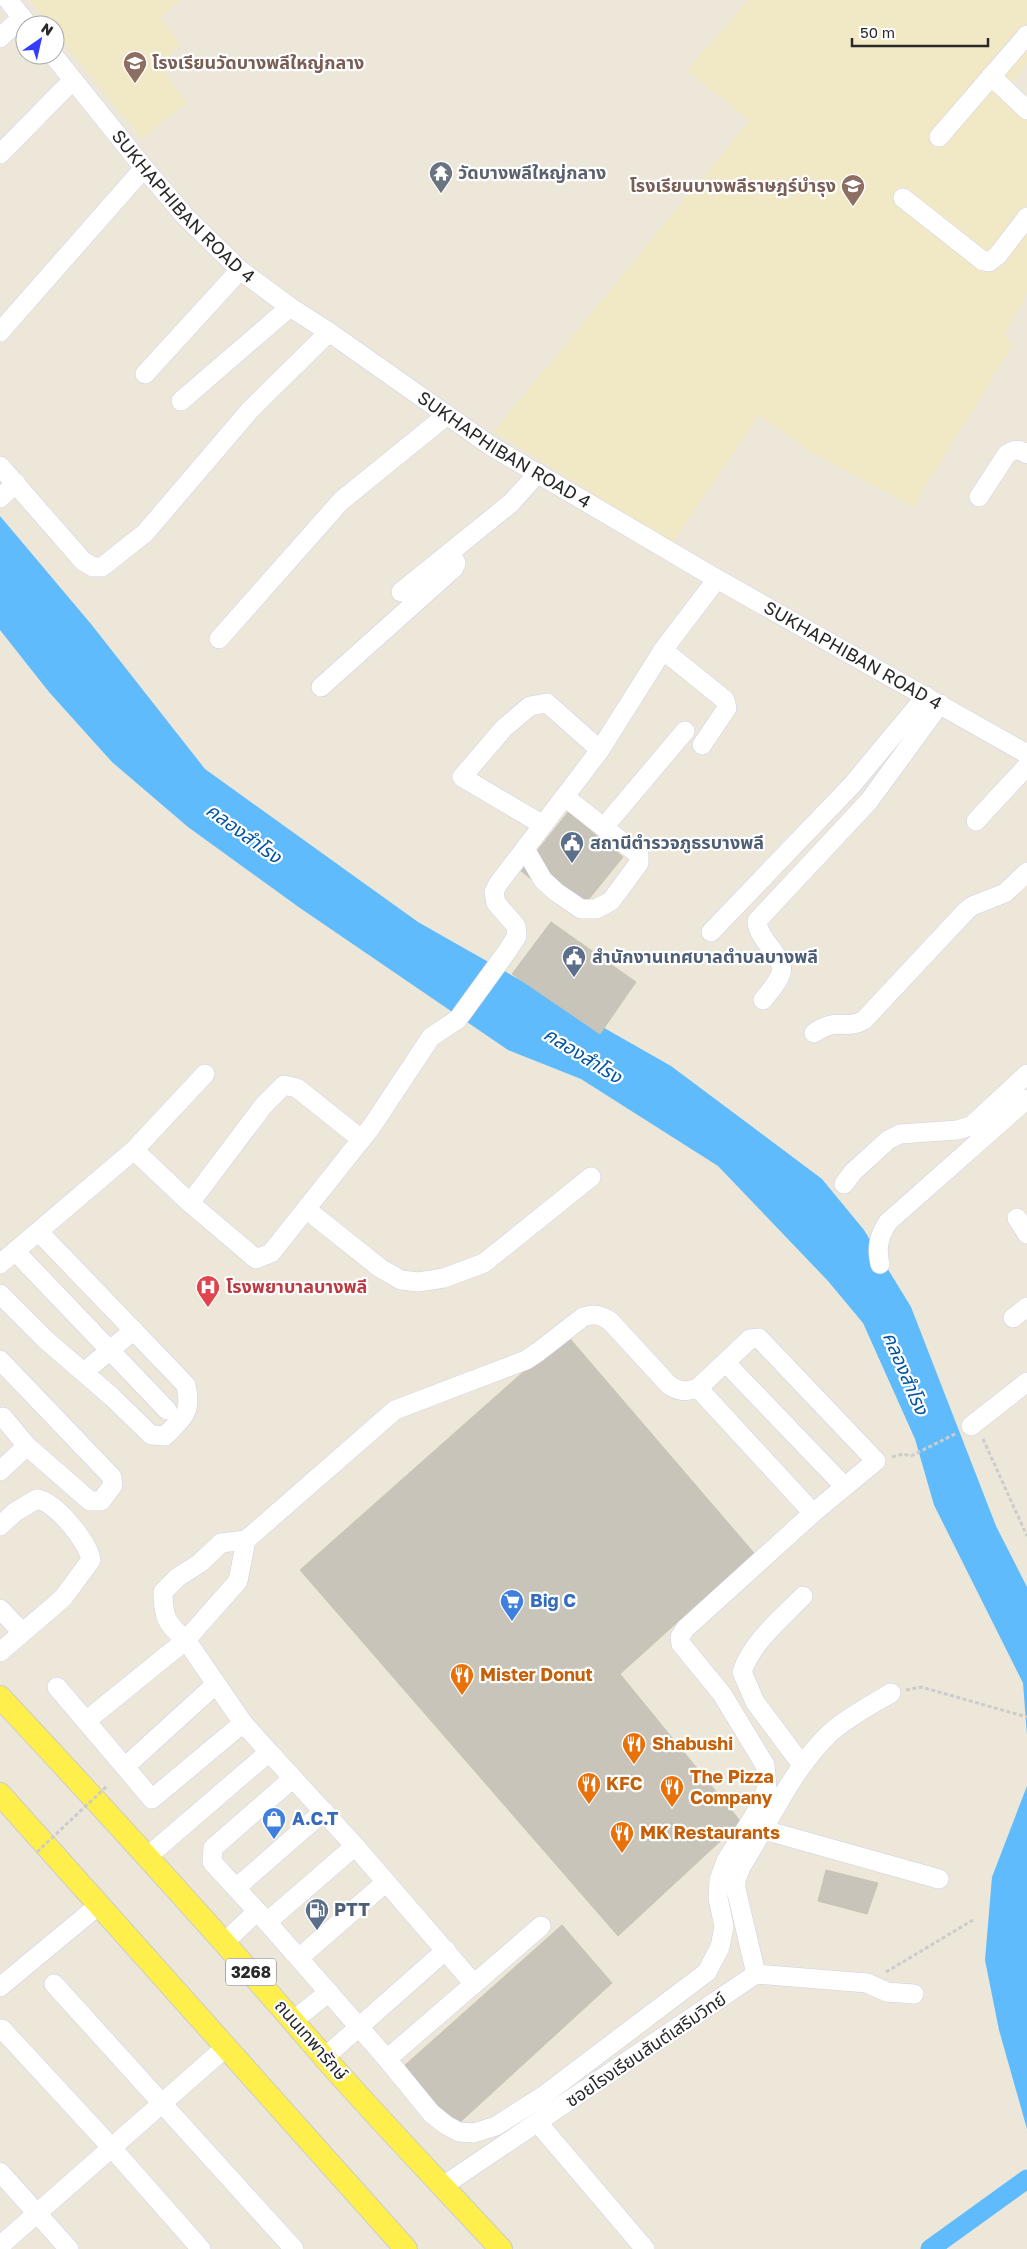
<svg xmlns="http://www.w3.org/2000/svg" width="1027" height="2249" font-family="'Golos Text','Noto Sans Thai',sans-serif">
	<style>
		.education { fill: #f1e9c6 }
		.water { fill: #5fbbfc }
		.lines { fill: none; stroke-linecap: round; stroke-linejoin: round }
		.canal { stroke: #5fbbfc; stroke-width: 19 }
		.building { fill: #c8c4b9; stroke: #c8c4b2 }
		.minor-casing { stroke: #cecfe4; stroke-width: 20 }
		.major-casing { stroke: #ccc; stroke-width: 24 }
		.path { stroke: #ccc; stroke-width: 3; stroke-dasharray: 4 2.5; stroke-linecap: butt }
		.minor { stroke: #fff; stroke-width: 19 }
		.major { stroke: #ffef4c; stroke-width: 22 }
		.path-bridge { stroke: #ccc; stroke-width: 3; stroke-dasharray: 4 2.5; stroke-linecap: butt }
		.labels { text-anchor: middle; stroke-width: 4.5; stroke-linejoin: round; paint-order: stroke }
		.shield { fill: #fff; stroke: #696969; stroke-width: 1 }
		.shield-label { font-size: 16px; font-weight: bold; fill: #292929 }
		.education-label { font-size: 18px; font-weight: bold; fill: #785e54; stroke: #fff; text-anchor: start }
		.worship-label { font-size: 18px; font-weight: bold; fill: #5b616d; stroke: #fff; text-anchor: start }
		.street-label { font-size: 18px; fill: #292929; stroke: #fff }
		.service-label { font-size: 18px; font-weight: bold; fill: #4e5e75; stroke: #fff; text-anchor: start }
		.health-label { font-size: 18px; font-weight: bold; fill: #be3a42; stroke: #fff; text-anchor: start }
		.shop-label { font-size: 18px; font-weight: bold; fill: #366cbe; stroke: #fff; text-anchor: start }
		.food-label { font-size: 18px; font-weight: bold; fill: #c56008; stroke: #fff; text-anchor: start }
		.water-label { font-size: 19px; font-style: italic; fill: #0055a6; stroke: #fff }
	</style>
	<rect width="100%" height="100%" fill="#ede7d9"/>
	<!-- education -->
	<path class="education" d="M29 0H180L160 17 181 44 159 65 187 103 142 139 55 32V25H50Z
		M748 0H1027V64L1012 83 1027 96V294L1004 335 1013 345 913 507 806 449 759 415 672 544 494 431 749 121 687 70Z"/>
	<!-- water -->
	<path class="water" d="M0 516 91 624 205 769 418 922 671 1066 822 1179 864 1230 911 1307 996 1526 1027 1587V1735L1023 1683 934 1505 915 1439 863 1323 828 1281 718 1166 581 1079 508 1050 300 908 188 827 112 762 49 692 0 630Z
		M1027 1786V2129L999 2030 985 1960 992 1877Z"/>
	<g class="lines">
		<!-- canal -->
		<path class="canal" d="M930 2249 1027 2179"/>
	</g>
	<!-- building -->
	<path class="building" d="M568 812 623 857 576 915 521 871Z
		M551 922 636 982 600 1034 512 974Z
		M566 1334 754 1553 620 1674 741 1822 618 1936 300 1570Z
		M826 1870 878 1883 867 1914 818 1901Z
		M562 1925 612 1983 456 2126 404 2066Z"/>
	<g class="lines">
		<!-- minor casing -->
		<g class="minor-casing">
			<g id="minor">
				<path d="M8 0 28 25"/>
				<path d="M0 38 22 17"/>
				<path id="s1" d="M53 55 144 168 185 216 240 270 290 307 329 332 491 446 717 579 1027 754"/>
				<path d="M991 76 1027 110"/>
				<path d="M939 137 1027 35"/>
				<path d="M0 154 73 80"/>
				<path d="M903 198 983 261 989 262 998 255 1027 217"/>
				<path d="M0 332 144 168"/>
				<path d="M145 374 240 270"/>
				<path d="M181 401 290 307"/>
				<path d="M0 466 83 561 93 567H102L145 533 251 409 329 332"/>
				<path d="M979 497 1007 454C1015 449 1019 449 1027 454"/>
				<path d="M0 498 16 483"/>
				<path d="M401 592 511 503 538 473"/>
				<path d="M219 639 341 501 447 415"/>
				<path d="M663 650 725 700 727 708 702 745"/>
				<path d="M321 687 454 568 456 563 450 553"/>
				<path d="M976 821 1027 766"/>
				<path d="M543 825 462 777 504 728 530 706 547 703 600 750"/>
				<path d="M604 827 685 731"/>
				<path d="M525 849 543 880 556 892 581 909H596L611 901 639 863V855L565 797"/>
				<path d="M711 932 852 785 926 696"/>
				<path d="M763 1000C769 992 778 983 781 973 786 957 757 940 757 921L869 801 940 704"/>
				<path d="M814 1033C838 1016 845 1031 864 1020L966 911 972 906 1005 893 1027 872"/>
				<path d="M134 1150 190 1203 256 1259 271 1253 372 1126 431 1037 458 1019 508 950 517 936 516 926 496 903 494 892 498 884 600 750 663 650 717 579"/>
				<path d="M844 1184 853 1172 888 1140 900 1134 957 1130 971 1126 1027 1074"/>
				<path d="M190 1203 264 1105 284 1085 297 1088 361 1139"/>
				<path d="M306 1209 380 1268 401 1280 418 1282 444 1278 484 1263 591 1177"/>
				<path d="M1017 1218 1027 1234"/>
				<path d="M15 1251 167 1410"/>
				<path d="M0 1264 134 1150 205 1074"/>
				<path d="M880 1264C876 1248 879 1236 888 1222L1027 1099"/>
				<path d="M0 1294 46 1340 112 1397 151 1435 165 1436C184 1416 192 1413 186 1385L39 1232"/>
				<path d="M1013 1318 1027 1307"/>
				<path d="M0 1360 112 1477 113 1485 101 1501H90L27 1446 3 1417"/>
				<path d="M726 1363 844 1486"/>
				<path d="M84 1372 134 1330"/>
				<path d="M698 1388 750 1339 759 1338 876 1461 813 1513"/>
				<path d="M971 1426 1027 1382"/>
				<path d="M0 1471 27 1446"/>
				<path d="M0 1526 15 1512 37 1499C56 1502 88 1542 91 1560L63 1598 0 1652"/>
				<path d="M0 1609 22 1632"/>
				<path d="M57 1687 152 1799 243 1723"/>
				<path d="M86 1721 186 1640C167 1625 163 1617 163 1592L178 1577 200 1563 221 1543 246 1540"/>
				<path d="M802 1765 755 1702 742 1672C752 1642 781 1619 803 1596"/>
				<path d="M126 1766 216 1684"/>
				<path d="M293 1778 213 1848 212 1862 267 1922 355 1846"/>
				<path d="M764 1830 939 1879"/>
				<path d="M147 1857 269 1752 243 1723 186 1640 238 1581 246 1540 395 1410 526 1360 538 1352 583 1317C594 1313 601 1315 610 1321L669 1385C680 1392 685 1392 698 1388L813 1513 685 1629 680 1637 681 1644 722 1694 765 1765 767 1787 760 1806 726 1861 719 1880 718 1898 724 1926 720 1947 707 1972 543 2096 496 2126 474 2133 459 2132 446 2125 431 2113 387 2059 474 1984 355 1846 269 1752"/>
				<path d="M236 1888 324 1811"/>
				<path d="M267 1922 387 2059"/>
				<path d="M225 1942 257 1911"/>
				<path d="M299 1958 386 1882"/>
				<path d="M756 1974 736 1889V1880L741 1867C769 1823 792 1769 830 1733 848 1717 871 1705 891 1693"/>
				<path d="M54 1984 294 2249"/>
				<path d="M474 1984 541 1926"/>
				<path d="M0 1987 99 1905"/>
				<path d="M294 2020 329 1992"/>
				<path d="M2 2029 112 2148 201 2249"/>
				<path d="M325 2057 446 1950"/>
				<path d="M538 2123 645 2249"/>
				<path d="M0 2172 69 2249"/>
				<path d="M443 2186 756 1974 867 1983 887 1992 914 1994"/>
				<path d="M0 2246 226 2047"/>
			</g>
		</g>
		<!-- major casing -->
		<g class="major-casing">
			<path id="major" d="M0 1697C110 1815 219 1934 324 2057 381 2122 442 2185 501 2249
				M0 1794 406 2249"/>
		</g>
		<!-- path -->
		<path class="path" d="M983 1439 1027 1536
			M892 1457 903 1454 911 1456 957 1433
			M906 1690 921 1687 1027 1717
			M886 1972 973 1920"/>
		<!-- minor -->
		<use href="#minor" class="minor"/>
		<!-- major -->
		<use href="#major" class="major"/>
		<!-- path-bridge -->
		<path class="path-bridge" d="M37 1852 107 1786"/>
	</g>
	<!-- icons -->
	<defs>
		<g id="school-pin" transform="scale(1.25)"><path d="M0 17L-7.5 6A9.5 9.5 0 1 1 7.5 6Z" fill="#8d6e63" stroke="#fff"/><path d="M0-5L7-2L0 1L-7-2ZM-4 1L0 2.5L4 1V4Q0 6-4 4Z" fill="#fff"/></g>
		<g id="temple-pin" transform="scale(1.25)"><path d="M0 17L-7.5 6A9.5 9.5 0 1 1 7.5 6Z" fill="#6b7280" stroke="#fff"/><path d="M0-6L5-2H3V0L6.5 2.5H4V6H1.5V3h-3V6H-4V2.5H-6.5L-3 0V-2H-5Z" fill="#fff"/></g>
		<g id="civic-pin" transform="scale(1.25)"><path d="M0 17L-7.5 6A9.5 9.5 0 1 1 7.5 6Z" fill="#5c6f8a" stroke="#fff"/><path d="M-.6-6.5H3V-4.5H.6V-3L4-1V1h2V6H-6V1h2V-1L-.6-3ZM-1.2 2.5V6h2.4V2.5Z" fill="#fff"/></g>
		<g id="hospital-pin" transform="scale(1.25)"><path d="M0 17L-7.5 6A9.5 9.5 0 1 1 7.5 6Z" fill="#e0444e" stroke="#fff"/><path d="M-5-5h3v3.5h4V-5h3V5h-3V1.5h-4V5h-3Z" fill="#fff"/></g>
		<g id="supermarket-pin" transform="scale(1.25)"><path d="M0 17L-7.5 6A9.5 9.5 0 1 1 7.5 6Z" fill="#3f7fe0" stroke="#fff"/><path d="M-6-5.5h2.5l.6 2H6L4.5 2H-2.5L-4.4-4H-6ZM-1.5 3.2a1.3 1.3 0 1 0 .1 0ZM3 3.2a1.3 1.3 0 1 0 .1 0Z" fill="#fff"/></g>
		<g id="restaurant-pin" transform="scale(1.25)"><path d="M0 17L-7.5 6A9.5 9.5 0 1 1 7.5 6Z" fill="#e8710a" stroke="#fff"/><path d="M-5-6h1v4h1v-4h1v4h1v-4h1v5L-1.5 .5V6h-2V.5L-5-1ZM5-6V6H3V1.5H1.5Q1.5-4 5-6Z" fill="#fff"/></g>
		<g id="shop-pin" transform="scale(1.25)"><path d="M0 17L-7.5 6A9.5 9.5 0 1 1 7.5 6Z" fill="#3f7fe0" stroke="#fff"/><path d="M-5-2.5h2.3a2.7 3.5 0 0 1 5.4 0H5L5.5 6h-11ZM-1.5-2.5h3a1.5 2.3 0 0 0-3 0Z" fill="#fff"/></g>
		<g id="fuel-pin" transform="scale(1.25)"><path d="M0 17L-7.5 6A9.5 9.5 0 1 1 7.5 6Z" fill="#5c6f8a" stroke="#fff"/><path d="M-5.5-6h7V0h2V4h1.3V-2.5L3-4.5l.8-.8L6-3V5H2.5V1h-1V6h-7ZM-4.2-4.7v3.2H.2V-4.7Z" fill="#fff"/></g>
	</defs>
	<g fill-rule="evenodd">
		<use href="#school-pin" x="135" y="63"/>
		<use href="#temple-pin" x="441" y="173"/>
		<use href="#school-pin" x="853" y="186"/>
		<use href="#civic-pin" x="572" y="843"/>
		<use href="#civic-pin" x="574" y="957"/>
		<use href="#hospital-pin" x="208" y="1287"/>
		<use href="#supermarket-pin" x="512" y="1601"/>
		<use href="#restaurant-pin" x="462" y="1675"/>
		<use href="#restaurant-pin" x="634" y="1744"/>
		<use href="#restaurant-pin" x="589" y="1784"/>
		<use href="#restaurant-pin" x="672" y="1787"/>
		<use href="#shop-pin" x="274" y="1819"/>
		<use href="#restaurant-pin" x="622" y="1833"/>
		<use href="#fuel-pin" x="317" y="1910"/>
	</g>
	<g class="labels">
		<!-- shield labels -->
		<rect class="shield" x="226" y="1958.5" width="50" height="27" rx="4"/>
		<g class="shield-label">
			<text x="251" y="1978">3268</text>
		</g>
		<!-- education labels -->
		<g class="education-label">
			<text x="152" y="69">โรงเรียนวัดบางพลีใหญ่กลาง</text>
			<text x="836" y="192" text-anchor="end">โรงเรียนบางพลีราษฎร์บำรุง</text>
		</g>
		<!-- worship labels -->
		<g class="worship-label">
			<text x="458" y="179">วัดบางพลีใหญ่กลาง</text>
		</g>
		<!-- street labels -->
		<g class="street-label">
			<text dy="6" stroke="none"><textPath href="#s1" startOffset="200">SUKHAPHIBAN ROAD 4</textPath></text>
			<text dy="6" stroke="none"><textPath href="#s1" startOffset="605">SUKHAPHIBAN ROAD 4</textPath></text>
			<text dy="6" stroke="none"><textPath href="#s1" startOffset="1010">SUKHAPHIBAN ROAD 4</textPath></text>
			<text transform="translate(311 2040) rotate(49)" y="6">ถนนเทพารักษ์</text>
			<text transform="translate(646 2050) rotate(-34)" y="6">ซอยโรงเรียนสันต์เสริมวิทย์</text>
		</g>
		<!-- service labels -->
		<g class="service-label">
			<text x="590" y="849">สถานีตำรวจภูธรบางพลี</text>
			<text x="592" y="963">สำนักงานเทศบาลตำบลบางพลี</text>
			<text x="334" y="1916">PTT</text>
		</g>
		<!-- health labels -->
		<g class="health-label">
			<text x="226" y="1293">โรงพยาบาลบางพลี</text>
		</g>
		<!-- shop labels -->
		<g class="shop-label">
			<text x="530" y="1607">Big C</text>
			<text x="292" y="1825">A.C.T</text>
		</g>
		<!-- food labels -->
		<g class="food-label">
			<text x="480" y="1681">Mister Donut</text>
			<text x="652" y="1750">Shabushi</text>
			<text x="690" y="1783">The Pizza<tspan x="690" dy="21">Company</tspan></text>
			<text x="606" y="1790">KFC</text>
			<text x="640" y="1839">MK Restaurants</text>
		</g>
		<!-- water labels -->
		<g class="water-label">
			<text transform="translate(244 833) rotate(36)" y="7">คลองสำโรง</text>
			<text transform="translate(583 1055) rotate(32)" y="7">คลองสำโรง</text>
			<text transform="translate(906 1373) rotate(67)" y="7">คลองสำโรง</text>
		</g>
	</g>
	<!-- north arrow -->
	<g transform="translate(40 40) rotate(34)"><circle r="24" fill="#ffffff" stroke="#a9a9a9"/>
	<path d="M0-4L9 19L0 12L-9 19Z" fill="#343cff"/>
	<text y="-8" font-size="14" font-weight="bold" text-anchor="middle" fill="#292929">N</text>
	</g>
	<!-- scale -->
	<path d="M852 38v8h136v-8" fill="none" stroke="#292929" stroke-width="2.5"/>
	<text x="860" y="38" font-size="15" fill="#292929" stroke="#ffffff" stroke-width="4" paint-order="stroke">50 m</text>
</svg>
